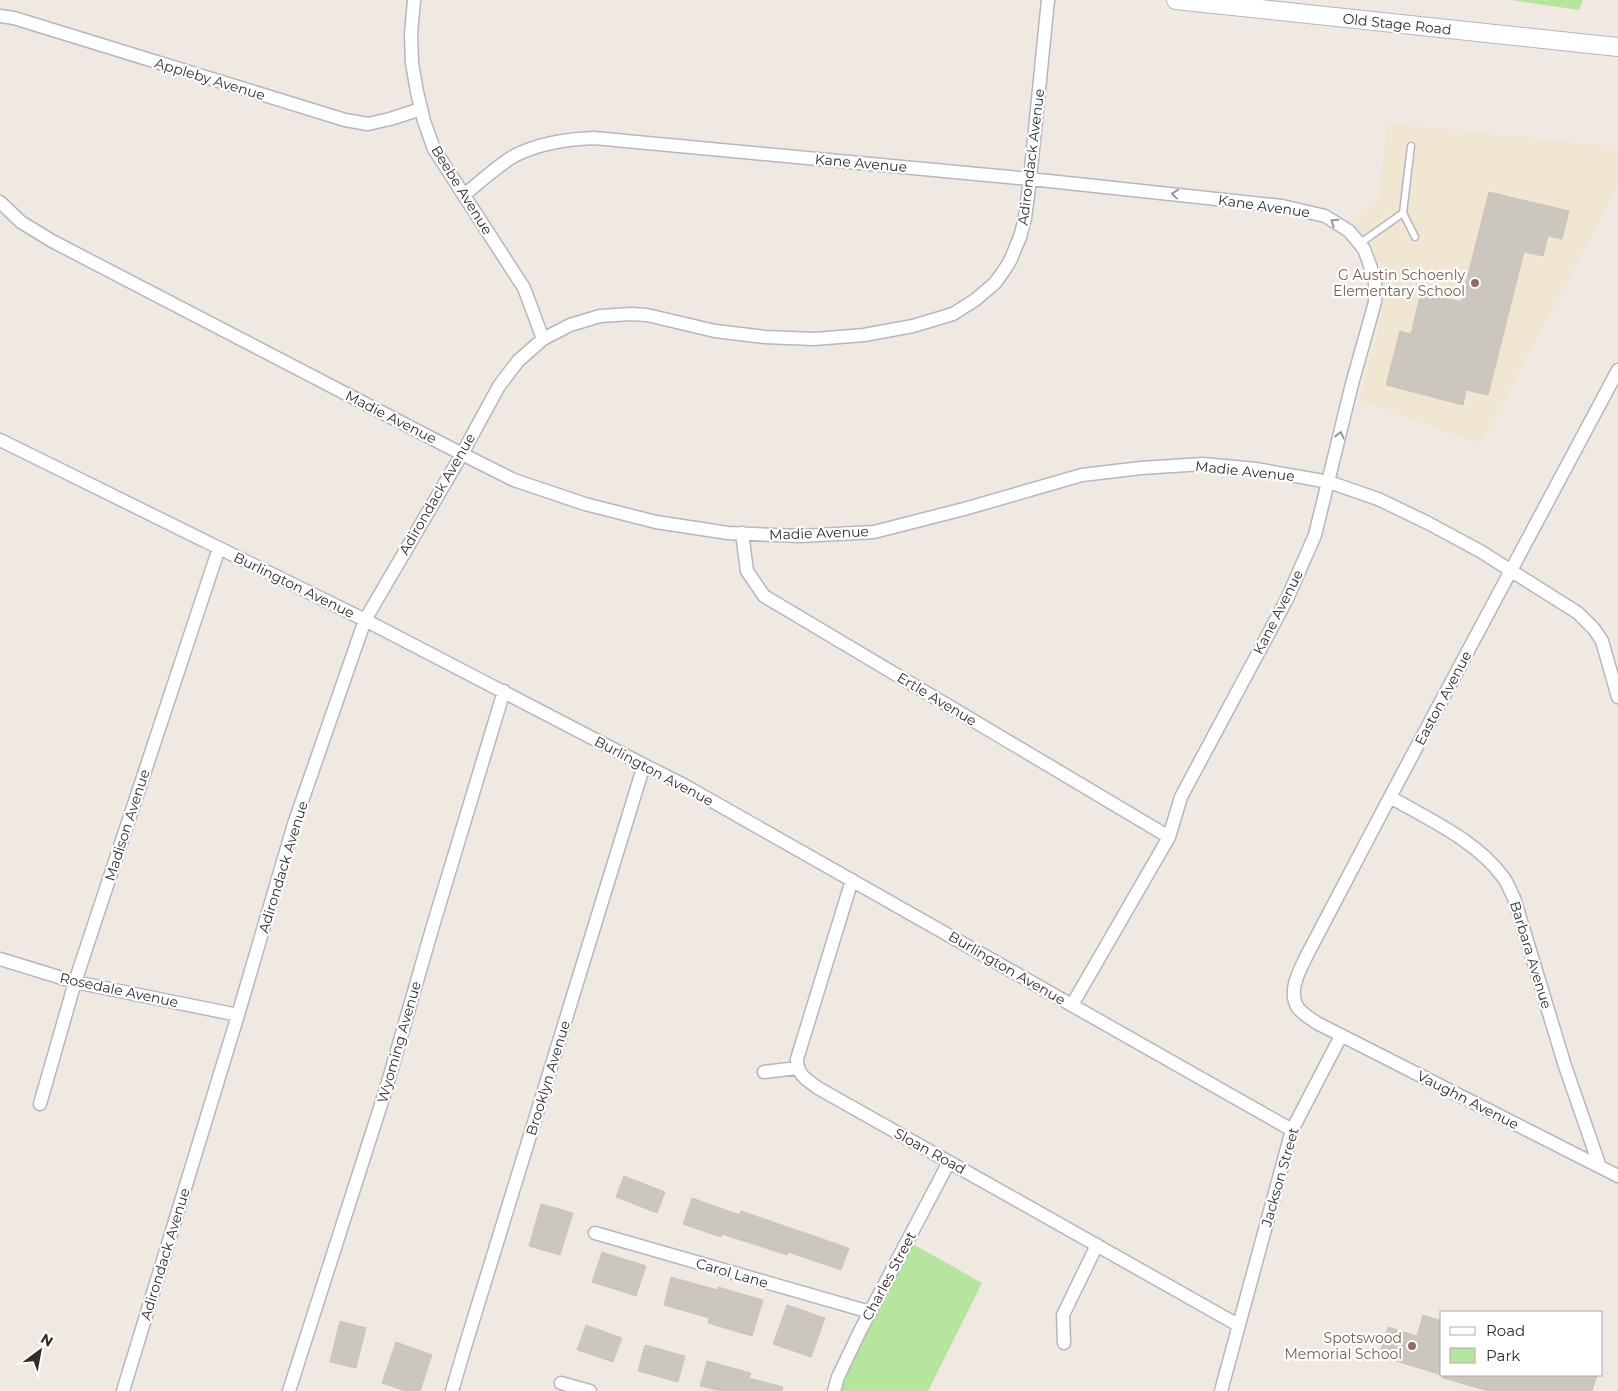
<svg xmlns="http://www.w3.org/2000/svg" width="1618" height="1391" font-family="Montserrat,sans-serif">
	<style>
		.education { fill: #f0e6d1 }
		.green { fill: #b6e59e }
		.building { fill: #cbc7bf; stroke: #cbc5ba }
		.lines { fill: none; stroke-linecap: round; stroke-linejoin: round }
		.service-casing { stroke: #b4b7c1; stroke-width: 9 }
		.minor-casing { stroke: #b4b7c1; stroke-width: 15 }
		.secondary-casing { stroke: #b4b7c1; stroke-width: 20 }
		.service { stroke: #fff; stroke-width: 6 }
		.minor { stroke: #fff; stroke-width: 12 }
		.secondary { stroke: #fff; stroke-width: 18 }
		.oneway { stroke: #969696 }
		.education-dot { fill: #8d6e63; stroke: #fff; stroke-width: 2 }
		.labels { text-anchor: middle; stroke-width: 4.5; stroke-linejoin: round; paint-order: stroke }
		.street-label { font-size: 14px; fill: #2e2e2e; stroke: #fff }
		.education-label { font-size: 14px; fill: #785e54; stroke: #fff; text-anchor: end }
	</style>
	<rect width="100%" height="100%" fill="#efe9e1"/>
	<!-- education -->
	<path class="education" d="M1387 123 1618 147V187L1481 444 1359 400 1382 313 1384 293 1382 272 1373 248 1363 234 1351 221 1379 197Z"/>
	<!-- green -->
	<path class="green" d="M1510 0H1583L1579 10Z
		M911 1243 982 1283 928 1391H839L845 1369Z"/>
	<!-- building -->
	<path class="building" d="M1489 192 1569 211 1562 239 1548 236 1543 256 1524 252 1488 395 1466 390 1463 405 1386 385 1400 331 1411 334 1421 292 1461 302Z
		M624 1176 665 1192 657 1213 616 1197Z
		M692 1198 740 1215 741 1211 849 1248 841 1270 788 1252 787 1255 722 1234 721 1237 683 1224Z
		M541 1204 573 1213 560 1255 529 1246Z
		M602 1252 646 1266 636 1296 592 1282Z
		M671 1277 717 1290 718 1287 763 1300 752 1336 708 1323 709 1318 664 1305Z
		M787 1305 825 1318 811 1357 773 1344Z
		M1423 1315 1442 1321V1375L1379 1356 1388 1327 1417 1336Z
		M340 1321 366 1328 356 1368 330 1362Z
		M586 1325 622 1338 613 1362 577 1350Z
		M396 1342 432 1355 420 1391H405L382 1383Z
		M645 1345 685 1356 678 1382 638 1371Z
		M707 1361 751 1373 749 1378 783 1387 782 1391H721L700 1386Z
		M1444 1375H1597L1592 1391H1488L1443 1378Z"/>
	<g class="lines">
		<!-- service casing -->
		<g class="service-casing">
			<path id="service" d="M1403 213 1415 237
				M1359 244 1403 213 1411 146"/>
		</g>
		<!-- minor casing -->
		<g class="minor-casing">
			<path id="minor" d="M414 0 411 34 412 63 417 92 424 121 434 149 524 288 543 339
				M0 16 14 18 345 120 368 124 390 119 421 109
				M464 195C479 183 498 165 514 156 539 143 567 139 594 138L1030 179 1282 206 1325 216 1349 231 1364 249 1375 279V302L1352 384 1315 535 1287 599 1181 797 1169 837 1072 1005
				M0 202 21 222 52 241 462 454 514 480 585 504 656 522 728 533 801 536 874 532 964 509 1082 475 1141 468 1203 464 1256 469 1329 482 1378 499 1428 523 1480 551 1578 613 1594 629 1602 641 1618 697
				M1618 370 1390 797 1307 955C1300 970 1287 991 1298 1008 1303 1014 1311 1019 1317 1023L1618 1176
				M0 440 365 620 644 765 682 784 1292 1130
				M742 533 747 571 764 596 1169 837
				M1390 797C1428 819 1477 841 1503 877 1508 883 1510 891 1514 898L1565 1066 1600 1167
				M852 880 797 1059C797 1075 806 1079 818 1088L1238 1325
				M0 959 75 982 238 1015
				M764 1072 797 1068
				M40 1104 75 982 219 548
				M595 1233 870 1312
				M1064 1343 1063 1315 1097 1245
				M561 1383 590 1391
				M123 1391 238 1015 294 824 365 620 462 454 499 386 518 361 543 339 570 325 600 316 631 314 647 315 715 331 765 337 814 339 864 335 913 326 953 314 975 300 995 283 1003 272 1010 261 1020 237 1025 218 1030 179 1048 0
				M289 1391 386 1089 432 929 504 691
				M452 1391 464 1350 644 765
				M834 1391 838 1377 860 1331 949 1162
				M1221 1391 1292 1130 1341 1036"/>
		</g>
		<!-- secondary casing -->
		<g class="secondary-casing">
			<path id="secondary" d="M1176 0 1618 47"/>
		</g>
		<!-- service -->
		<use href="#service" class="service"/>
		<!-- minor -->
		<use href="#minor" class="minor"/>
		<!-- secondary -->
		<use href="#secondary" class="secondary"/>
	</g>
	<!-- one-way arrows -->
	<defs><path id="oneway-chevron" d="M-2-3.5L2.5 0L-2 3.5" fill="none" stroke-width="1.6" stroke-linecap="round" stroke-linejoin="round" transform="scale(1.25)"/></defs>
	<g class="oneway">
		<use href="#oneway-chevron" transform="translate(1175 194) rotate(-174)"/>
		<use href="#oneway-chevron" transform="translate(1334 222) rotate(-146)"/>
		<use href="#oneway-chevron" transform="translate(1340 435) rotate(-77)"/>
	</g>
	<!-- markers -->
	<g class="education-dot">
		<circle cx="1475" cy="283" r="5"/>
		<circle cx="1412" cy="1346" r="5"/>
	</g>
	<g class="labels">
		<!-- street labels -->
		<g class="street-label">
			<text transform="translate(1397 24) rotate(6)" y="5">Old Stage Road</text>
			<text transform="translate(210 79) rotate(17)" y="5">Appleby Avenue</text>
			<text transform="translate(1031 157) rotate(-83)" y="5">Adirondack Avenue</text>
			<text transform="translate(861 163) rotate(5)" y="5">Kane Avenue</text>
			<text transform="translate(462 190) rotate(58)" y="5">Beebe Avenue</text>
			<text transform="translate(1264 206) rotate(8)" y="5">Kane Avenue</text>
			<text transform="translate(391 417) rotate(27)" y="5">Madie Avenue</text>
			<text transform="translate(1245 471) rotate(6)" y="5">Madie Avenue</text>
			<text transform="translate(437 494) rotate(-60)" y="5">Adirondack Avenue</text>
			<text transform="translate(819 533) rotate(-2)" y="5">Madie Avenue</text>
			<text transform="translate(294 585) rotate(26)" y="5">Burlington Avenue</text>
			<text transform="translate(1278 612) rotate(-63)" y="5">Kane Avenue</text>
			<text transform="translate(1443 698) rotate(-62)" y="5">Easton Avenue</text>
			<text transform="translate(937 699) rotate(31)" y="5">Ertle Avenue</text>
			<text transform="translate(654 771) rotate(28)" y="5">Burlington Avenue</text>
			<text transform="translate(127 825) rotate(-72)" y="5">Madison Avenue</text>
			<text transform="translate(283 867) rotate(-73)" y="5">Adirondack Avenue</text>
			<text transform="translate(1531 955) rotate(73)" y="5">Barbara Avenue</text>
			<text transform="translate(1007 968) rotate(30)" y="5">Burlington Avenue</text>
			<text transform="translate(119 990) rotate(12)" y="5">Rosedale Avenue</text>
			<text transform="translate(399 1042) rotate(-74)" y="5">Wyoming Avenue</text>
			<text transform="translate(548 1078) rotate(-73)" y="5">Brooklyn Avenue</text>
			<text transform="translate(1468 1100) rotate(27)" y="5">Vaughn Avenue</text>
			<text transform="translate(930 1151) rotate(29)" y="5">Sloan Road</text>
			<text transform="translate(1280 1177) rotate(-74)" y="5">Jackson Street</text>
			<text transform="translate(165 1254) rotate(-73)" y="5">Adirondack Avenue</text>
			<text transform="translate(732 1273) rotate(16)" y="5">Carol Lane</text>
			<text transform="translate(889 1276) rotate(-62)" y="5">Charles Street</text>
		</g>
		<!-- education labels -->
		<g class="education-label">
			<text x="1465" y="280">G Austin Schoenly<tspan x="1465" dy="16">Elementary School</tspan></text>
			<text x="1402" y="1343">Spotswood<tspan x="1402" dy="16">Memorial School</tspan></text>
		</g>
	</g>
	<!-- legend -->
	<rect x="1440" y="1311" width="162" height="65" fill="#ffffff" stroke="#ababab"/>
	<rect x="1450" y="1327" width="25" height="8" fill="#ffffff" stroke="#ababab"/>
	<text x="1486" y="1336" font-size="15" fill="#2e2e2e">Road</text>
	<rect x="1450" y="1348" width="25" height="15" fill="#b6e59e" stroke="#ababab"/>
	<text x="1486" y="1361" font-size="15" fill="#2e2e2e">Park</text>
	<!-- north arrow -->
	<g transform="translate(40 1351) rotate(32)" stroke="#ffffff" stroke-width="4" paint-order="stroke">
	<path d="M0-4L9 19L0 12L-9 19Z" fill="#2e2e2e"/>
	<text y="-8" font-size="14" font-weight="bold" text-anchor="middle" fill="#2e2e2e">N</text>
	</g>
</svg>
